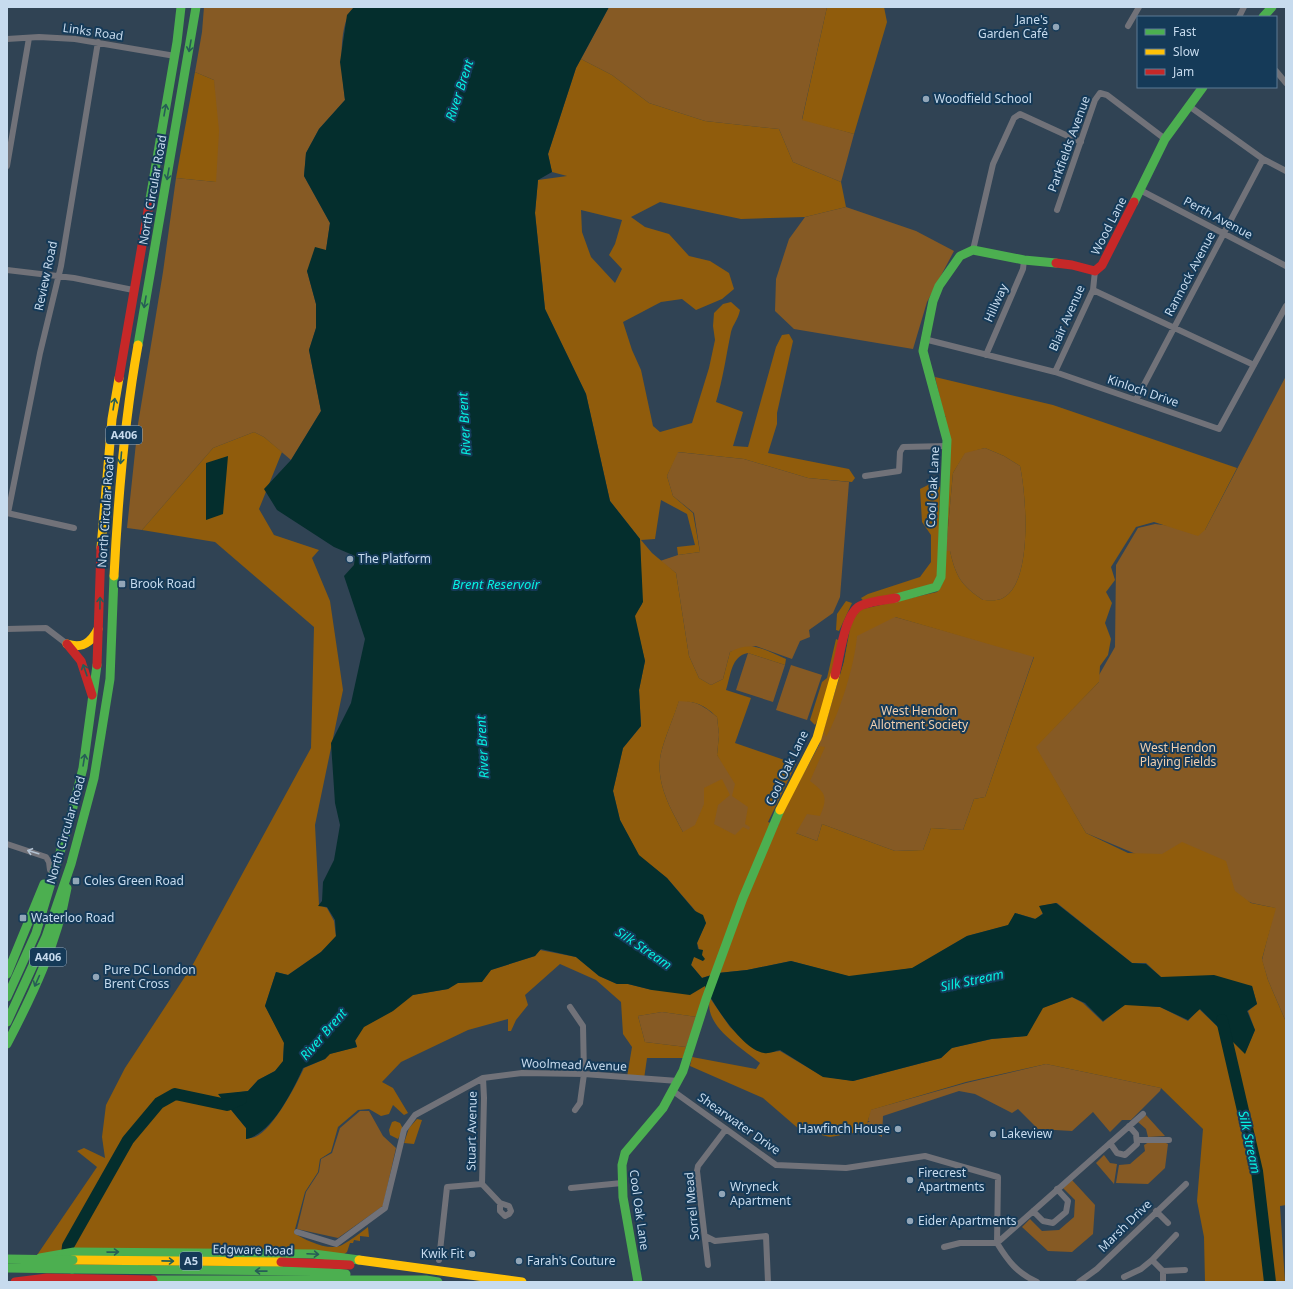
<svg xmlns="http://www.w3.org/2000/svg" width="1293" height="1289" font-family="'Noto Sans',sans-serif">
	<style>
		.green { fill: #865a24 }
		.forest { fill: #905c0c; fill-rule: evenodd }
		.water { fill: #042e2d }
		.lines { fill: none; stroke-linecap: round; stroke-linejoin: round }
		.river { stroke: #042e2d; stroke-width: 12 }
		.street { stroke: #717279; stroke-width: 6 }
		.fast { stroke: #4caf50; stroke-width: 9 }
		.slow { stroke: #ffc107; stroke-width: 9 }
		.jam { stroke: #c62828; stroke-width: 9 }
		.fast-bridge { stroke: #4caf50; stroke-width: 9 }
		.oneway { stroke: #265d56 }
		.oneway2 { stroke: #b2c1d1 }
		.poi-dot { fill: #92a6b8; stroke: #153a58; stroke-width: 1.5 }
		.labels { text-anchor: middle; stroke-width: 4; stroke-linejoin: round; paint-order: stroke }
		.shield { fill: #153a58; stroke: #92abc1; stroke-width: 1 }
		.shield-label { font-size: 11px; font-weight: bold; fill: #c7dbee }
		.poi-label { font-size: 12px; fill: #c7dbee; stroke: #153a58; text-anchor: start }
		.street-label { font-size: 12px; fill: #c7dbee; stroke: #153a58 }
		.park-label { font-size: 12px; fill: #f2cfad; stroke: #153a58 }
		.water-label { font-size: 13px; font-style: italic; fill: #06f1e2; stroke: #153a58 }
	</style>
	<rect width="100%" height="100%" fill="#304354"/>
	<!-- green -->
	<path class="green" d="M204 7H354C336 26 342 75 345 100L319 129 306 153 304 176 330 223 326 250 307 271 316 304V328L309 350 321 411 291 460 264 437 254 432 213 448 142 530 127 528 138 424 163 272 176 178 216 182 214 80 195 72 202 32Z
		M609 7H827L802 119 854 134 841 182 793 162 779 129 705 121 649 103 612 75 581 59Z
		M846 207 916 231 954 251 927 302 913 349 794 329 775 311 776 279 789 239 805 217Z
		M1286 376V1022L1268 980 1262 960 1275 908 1252 903 1086 833 1035 747 1099 682V675L1115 647 1116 565 1138 528 1155 524 1205 530Z
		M985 448 1004 456 1020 466C1026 493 1034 586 1001 599 996 601 988 600 983 600 961 585 956 577 950 551H944L947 538 953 473 965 452Z
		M677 452 744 459 808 478 849 482 840 597 833 613 809 630 810 637 800 641 792 659 756 646 730 652 723 679 711 685 699 678 689 656 676 573 660 561 678 555 700 552 694 513 673 496 667 476Z
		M888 604 895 617 1034 656 985 797 974 799 963 830 931 828 923 850 895 851 822 824 817 841 778 826 781 816 819 745 844 662 851 624 859 610Z
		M748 653 785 665 773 702 736 690Z
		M791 665 822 675 807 720 776 710Z
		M679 700C697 702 703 705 717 717L719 735 717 755 759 810 745 845 683 832C671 809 657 786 660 759 662 744 674 717 679 700Z
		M662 1012 697 1017 686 1047 645 1042 638 1016Z
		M1046 1064 1161 1088 1160 1091 1131 1120H1122L1110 1132 1093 1112 1072 1131 1038 1129 1018 1109 1012 1113 975 1094 959 1091 883 1116 882 1137 863 1125 870 1121H868L870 1110 966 1083Z
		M360 1111H369L383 1136 396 1148 383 1206 338 1238 297 1229 306 1192 319 1172 321 1159 332 1153 340 1128Z
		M1146 1115 1165 1136 1148 1137 1146 1129 1138 1122Z
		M1149 1142H1164L1168 1144 1165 1168 1148 1184 1116 1183 1119 1165 1130 1164 1145 1151 1144 1145Z
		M1104 1155 1110 1163 1117 1164 1114 1184 1096 1163Z
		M1072 1180 1095 1205 1093 1234 1072 1252 1048 1251 1022 1227 1030 1219 1042 1231 1059 1230 1074 1217 1075 1200 1063 1188Z"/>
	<!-- forest -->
	<path class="forest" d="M827 7H884L887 22 854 134 802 120Z
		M581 59 612 75 649 103 705 121 779 129 793 162 841 182 846 207 805 217 741 219 660 202 631 217 645 227 669 234 689 256 710 261 729 273 734 289 722 299 696 310 682 299 661 302 623 322 632 350 641 370 653 426 660 432 692 423 709 368 715 340 713 326 714 313 723 304 731 302 740 310C738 320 733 324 731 332 726 356 723 379 716 402L743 412 733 446 748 447 776 347 782 335 789 334 793 341 777 413V424L768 453 849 469 855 478 852 482 808 478 744 459 678 452 667 476 673 496 693 513 700 552 678 555 677 547 695 545 687 514 661 500 655 539 641 540 652 553 676 573 689 656 699 678 711 685 723 679 730 652C752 640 764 650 786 659L785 665 748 653C731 656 731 675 726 690L751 698 735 743 796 764 768 822 779 826 781 816 819 746 825 747 810 781C826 793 828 797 820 816L807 814 796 833 817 841 822 824 895 851 923 850 931 828 963 830 974 799 985 797 1034 657 895 617 857 636C855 663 840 713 826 737L824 731 844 662 851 624 859 610 937 592C947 583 944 564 944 551H950C956 577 961 585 983 600 988 600 996 601 1001 599 1034 586 1026 493 1020 466L1004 456 985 448 965 453 953 473 947 538 944 417H946L944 415 935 377 1053 405 1237 468 1205 530 1198 536 1154 522 1136 527 1111 567 1115 580 1106 592 1112 603 1105 623 1111 639 1108 655 1100 666 1099 682 1036 747 1086 833 1128 853 1162 854 1182 842 1226 861 1235 891 1251 903 1276 908 1262 959 1268 980 1286 1022V1205L1280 1206 1285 1282H1205L1204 1237 1197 1201 1203 1129 1161 1088 1046 1064 966 1082 871 1110 865 1131 830 1137 800 1130 763 1098 690 1066 692 1057 756 1069 760 1063C741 1047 703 1026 710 998L730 1027 753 1047 765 1053 780 1051 822 1076 853 1081 941 1058 951 1048 992 1039 1026 1036 1042 1008 1072 997 1083 1003 1103 1022 1125 1004 1160 1007 1188 1021 1199 1009 1245 1053 1255 1030 1248 1011 1257 1004 1252 986 1161 977 1146 963H1132L1057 903 1040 906 1043 913 1036 919 1015 913 1009 925 967 936 913 968 851 977 791 961 747 970 718 973 702 978 691 965 694 956 703 961 697 943 706 923 667 878 639 856 620 820 613 791 623 748 641 726 639 690 645 661 634 616 642 604 640 539 610 501 586 394 545 309 535 213 538 180 567 176 552 172 548 154 576 68ZM581 210 622 220 615 244 609 255 622 269 615 283 591 257 582 232ZM679 701C697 702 703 704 717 717L719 735 717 755 735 784 732 796 748 807 745 824 750 827 749 830 743 827 735 835 714 824 718 805 730 795 722 779 704 788V804L695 825 683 832C671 809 657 786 660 759 662 744 674 717 679 701Z
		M195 72 214 80 219 131 216 182 176 178Z
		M254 432 264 437 282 452 259 509 274 535 319 550 312 558 330 601 343 690 315 825 319 905 327 908 334 921 336 937 321 952 288 975 276 972 265 1006 284 1042 283 1062 275 1071 258 1080 248 1091 219 1095 246 1128V1139C249 1138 253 1138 255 1137 273 1130 296 1085 304 1068L325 1059 329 1054 357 1047 355 1040 363 1027 392 1011 412 995 448 989 456 983 482 981 491 970 535 956 540 950 576 957 599 976 617 984H628L652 990 705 986 706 991 697 1017 662 1012 638 1016 645 1042 686 1047 683 1058H647L644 1079 627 1077 632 1047 623 1034 621 1002 596 980 560 964 525 995 528 1005 516 1020 511 1031H508V1019L468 1030 401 1062 382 1082 393 1088 408 1113 404 1115 393 1105 389 1114 381 1116 369 1109 358 1110 338 1127 331 1152 320 1159 318 1172 305 1192 294 1233C305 1240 329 1252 342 1245 351 1240 360 1233 368 1227L369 1237 360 1236V1241L354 1240 353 1243H350L347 1252 340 1257 35 1258 97 1167 77 1151 84 1148 105 1158 102 1137 106 1105 125 1068 192 966 311 748 314 627 215 542 142 530 213 448Z
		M930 484 940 487 938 575 933 586 865 603 861 598 868 594 920 577 931 562V535L922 522 920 489Z
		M846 601 852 603 839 631 836 630 837 614Z
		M836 639 840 641 836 662 819 718 815 725 810 720 822 682 827 678Z
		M417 1119 422 1120 414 1144 404 1143 409 1128Z
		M395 1121 400 1123 403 1129 398 1139 390 1135 389 1130 392 1122Z"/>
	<!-- water -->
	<path class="water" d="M354 7H609L576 68 548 154 552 172 538 180 535 213 545 309 586 394 610 501 640 539 643 602 635 616 645 661 639 690 641 726 623 748 613 791 620 820 639 855 667 878 695 911 703 915 706 923 697 943 698 949 703 950 702 955 705 959 703 961 694 957 691 965 702 978 718 973 747 970 791 961 849 976 912 968 967 936 1008 925 1015 913 1035 919 1043 914 1039 906 1056 903 1132 963 1146 964 1161 977 1214 975 1252 986 1257 1004 1247 1011 1255 1030 1245 1054 1200 1009 1188 1020 1160 1007 1125 1005 1103 1021 1085 1003 1072 997 1043 1008 1027 1036 991 1039 952 1048 941 1058 853 1081 823 1077 780 1050C775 1051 769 1054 764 1053 743 1050 713 1005 705 986L690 995 652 990 628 984H617L599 976 576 957 541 949 535 956 491 970 482 982 458 983 448 989 413 995 393 1011 364 1027 355 1041 357 1047 330 1054 325 1059 303 1068C293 1090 272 1134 246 1139V1128L218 1094 248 1091 258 1080 275 1071 283 1061 284 1043 265 1006 276 972 288 975 321 952 336 936 335 920 327 907 318 906 322 901 323 882 334 860 340 825 335 803 331 743 351 703 365 639 344 576 354 565 355 556 334 547 277 510 264 489 291 460 321 411 309 350 316 328V304L307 271 315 247 326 250 330 223 304 176 306 153 319 129 345 100 340 62 347 15Z
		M228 456 223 514 206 520V463Z"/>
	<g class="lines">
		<!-- river -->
		<path class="river" d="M1222 1020 1257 1171 1270 1282
			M66 1263 68 1246 128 1140 159 1103 175 1094 227 1105 241 1099"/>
		<!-- street -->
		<path class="street" d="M1239 17 1244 7
			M1128 26 1139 7
			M7 39 39 37 75 39 175 56
			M1276 71 1286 83
			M1189 106 1263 159 1286 171
			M7 166 29 38
			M1140 190 1286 266
			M1057 210 1095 100 1100 93 1107 95 1165 139
			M973 250 993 164 1014 118 1020 114 1081 142
			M7 270 74 278 133 290
			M1093 290 1254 365
			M924 339 1055 372 1219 429 1286 306
			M986 355 1023 269 1024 260
			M1055 372 1093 290 1095 271
			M1136 400 1263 159
			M865 476 899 471 900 452 903 447 947 446
			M7 513 74 528
			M8 513 40 353 61 266 98 42
			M7 629 46 628 67 644
			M7 844 46 857 49 862 50 870
			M570 1007 583 1026 584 1074 580 1103 575 1110
			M673 1091 776 1165 846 1168 925 1156 998 1177 997 1243
			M1137 1140H1169
			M1110 1143 1117 1153 1125 1155 1137 1144 1136 1134 1129 1126
			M482 1184 500 1203 509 1206 511 1211 509 1214 505 1216 500 1211V1203
			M571 1188 622 1183
			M1033 1211 1043 1221 1053 1223 1066 1212 1068 1201 1057 1189
			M1156 1211 1168 1223
			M297 1232 336 1244 385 1208 404 1130 415 1115 483 1078 522 1073 584 1074 678 1081
			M705 1236 715 1241 766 1236 768 1282
			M997 1243 1143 1114
			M944 1247 960 1243H997C1008 1261 1017 1273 1037 1282
			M439 1260 447 1187 482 1184 484 1098 483 1078
			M708 1265 697 1171 698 1166 726 1129
			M1163 1271 1185 1270
			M1124 1277 1141 1269 1152 1260
			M1079 1282 1097 1269 1186 1184
			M1163 1282V1271L1152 1260 1176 1235"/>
		<!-- fast -->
		<path class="fast" d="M1263 17 1272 7
			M1134 202 1165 139 1203 87
			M149 205 177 42 181 7
			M138 345 196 7
			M896 598 936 587 941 577 947 440 923 351 933 301 939 286 960 256 973 250 1024 260 1056 263
			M7 974 44 884
			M7 997 36 933 70 819 83 768 97 665
			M7 1022 46 937 71 864 94 778 110 679 114 576
			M7 1044C33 994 57 944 67 888
			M40 1258 74 1252 314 1254 359 1260
			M72 1269 314 1271 346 1274
			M153 1280H426L438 1282
			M638 1282 623 1197 622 1165 625 1153 663 1108 683 1071 706 999 743 898 780 810"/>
		<!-- slow -->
		<path class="slow" d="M101 548 112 419 119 378
			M114 576C118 498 124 422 138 345
			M67 644C82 649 91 643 98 629
			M780 810 817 738 835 675
			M73 1260 281 1262
			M359 1260 522 1282"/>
		<!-- jam -->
		<path class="jam" d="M1056 263 1072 265 1095 271 1102 265 1134 202
			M119 378 149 205
			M67 644 81 661 92 695
			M97 665 101 548
			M835 675C840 658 844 611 862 605 873 601 885 600 896 598
			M281 1262 350 1265
			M15 1282 47 1278 153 1280"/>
		<!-- fast-bridge -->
		<path class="fast-bridge" d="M7 1259 73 1260
			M7 1268 72 1269"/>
	</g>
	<!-- one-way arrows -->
	<defs><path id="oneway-shaft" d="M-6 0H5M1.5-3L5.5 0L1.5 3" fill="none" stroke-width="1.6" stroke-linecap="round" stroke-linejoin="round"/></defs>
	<g class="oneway">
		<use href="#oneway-shaft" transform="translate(190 46) rotate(100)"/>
		<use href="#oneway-shaft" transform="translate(165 110) rotate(-80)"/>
		<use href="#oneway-shaft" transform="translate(168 174) rotate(100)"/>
		<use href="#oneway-shaft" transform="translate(145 302) rotate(100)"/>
		<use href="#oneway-shaft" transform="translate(114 404) rotate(-81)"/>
		<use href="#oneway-shaft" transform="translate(121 458) rotate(95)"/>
		<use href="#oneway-shaft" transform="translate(100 603) rotate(-89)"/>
		<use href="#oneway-shaft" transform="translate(85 670) rotate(-109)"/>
		<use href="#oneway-shaft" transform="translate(84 760) rotate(-81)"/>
		<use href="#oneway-shaft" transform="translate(37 981) rotate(114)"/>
		<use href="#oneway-shaft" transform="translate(113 1252) rotate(-1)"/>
		<use href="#oneway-shaft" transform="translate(313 1254) rotate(3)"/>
		<use href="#oneway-shaft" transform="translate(168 1261) rotate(1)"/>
		<use href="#oneway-shaft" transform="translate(261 1271) rotate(-179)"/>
	</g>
	<use class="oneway2" href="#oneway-shaft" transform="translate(33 852) rotate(-163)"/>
	<!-- markers -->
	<g class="poi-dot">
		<circle cx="1056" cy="27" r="4"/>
		<circle cx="926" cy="99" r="4"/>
		<circle cx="350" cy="559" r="4"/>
		<rect x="118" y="580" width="8" height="8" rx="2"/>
		<rect x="72" y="877" width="8" height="8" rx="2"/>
		<rect x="19" y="914" width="8" height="8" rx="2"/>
		<circle cx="96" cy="977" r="4"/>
		<circle cx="898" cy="1129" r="4"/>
		<circle cx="993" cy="1134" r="4"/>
		<circle cx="910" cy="1180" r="4"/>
		<circle cx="722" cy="1194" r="4"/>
		<circle cx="910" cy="1221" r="4"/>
		<circle cx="472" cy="1254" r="4"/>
		<circle cx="519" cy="1261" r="4"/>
	</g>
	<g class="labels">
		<!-- shield labels -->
		<g class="shield">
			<rect x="106" y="426" width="36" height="18" rx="3"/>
			<rect x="30" y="948" width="36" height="18" rx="3"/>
			<rect x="180" y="1252" width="22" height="18" rx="3"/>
		</g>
		<g class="shield-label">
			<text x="124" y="439">A406</text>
			<text x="48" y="961">A406</text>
			<text x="191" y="1265">A5</text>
		</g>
		<!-- poi labels -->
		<g class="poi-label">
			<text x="1048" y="24" text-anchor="end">Jane's<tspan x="1048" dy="14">Garden Café</tspan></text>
			<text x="934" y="103">Woodfield School</text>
			<text x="358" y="563">The Platform</text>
			<text x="130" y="588">Brook Road</text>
			<text x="84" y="885">Coles Green Road</text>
			<text x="31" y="922">Waterloo Road</text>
			<text x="104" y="974">Pure DC London<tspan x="104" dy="14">Brent Cross</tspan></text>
			<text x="890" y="1133" text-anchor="end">Hawfinch House</text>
			<text x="1001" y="1138">Lakeview</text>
			<text x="918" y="1177">Firecrest<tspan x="918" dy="14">Apartments</tspan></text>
			<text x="730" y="1191">Wryneck<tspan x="730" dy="14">Apartment</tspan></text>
			<text x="918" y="1225">Eider Apartments</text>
			<text x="464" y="1258" text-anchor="end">Kwik Fit</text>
			<text x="527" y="1265">Farah's Couture</text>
		</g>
		<!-- street labels -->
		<g class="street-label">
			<text transform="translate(93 32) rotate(8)" y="4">Links Road</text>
			<text transform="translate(1069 144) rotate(-70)" y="4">Parkfields Avenue</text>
			<text transform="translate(153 190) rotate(-80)" y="4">North Circular Road</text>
			<text transform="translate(1218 218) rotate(28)" y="4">Perth Avenue</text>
			<text transform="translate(1109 226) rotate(-63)" y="4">Wood Lane</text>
			<text transform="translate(1190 274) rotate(-62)" y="4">Rannock Avenue</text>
			<text transform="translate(46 276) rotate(-78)" y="4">Review Road</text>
			<text transform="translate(996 303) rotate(-66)" y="4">Hillway</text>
			<text transform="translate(1067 318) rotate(-66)" y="4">Blair Avenue</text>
			<text transform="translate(1143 391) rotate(19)" y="4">Kinloch Drive</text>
			<text transform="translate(933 487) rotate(-87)" y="4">Cool Oak Lane</text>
			<text transform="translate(106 512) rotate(-86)" y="4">North Circular Road</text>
			<text transform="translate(787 768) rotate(-64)" y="4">Cool Oak Lane</text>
			<text transform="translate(66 830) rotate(-74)" y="4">North Circular Road</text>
			<text transform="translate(574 1065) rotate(2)" y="4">Woolmead Avenue</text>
			<text transform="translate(739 1124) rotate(35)" y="4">Shearwater Drive</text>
			<text transform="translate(472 1131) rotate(-89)" y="4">Stuart Avenue</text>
			<text transform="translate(692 1206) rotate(-95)" y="4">Sorrel Mead</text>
			<text transform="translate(639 1210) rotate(82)" y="4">Cool Oak Lane</text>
			<text transform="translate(1125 1226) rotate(-44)" y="4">Marsh Drive</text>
			<text transform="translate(253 1250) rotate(1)" y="4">Edgware Road</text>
		</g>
		<!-- park labels -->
		<g class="park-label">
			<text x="919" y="715">West Hendon<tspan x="919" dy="14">Allotment Society</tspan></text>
			<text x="1178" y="752">West Hendon<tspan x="1178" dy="14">Playing Fields</tspan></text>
		</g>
		<!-- water labels -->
		<g class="water-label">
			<text transform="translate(459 90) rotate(-72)" y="5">River Brent</text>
			<text transform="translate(464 424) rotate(-93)" y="5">River Brent</text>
			<text x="496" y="589">Brent Reservoir</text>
			<text transform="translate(482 747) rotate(-93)" y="5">River Brent</text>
			<text transform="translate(644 948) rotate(34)" y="5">Silk Stream</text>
			<text transform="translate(972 980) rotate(-12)" y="5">Silk Stream</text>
			<text transform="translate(323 1034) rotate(-49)" y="5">River Brent</text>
			<text transform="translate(1250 1142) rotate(78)" y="5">Silk Stream</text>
		</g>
	</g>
	<!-- border -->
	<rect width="1293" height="1289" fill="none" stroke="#c7dbee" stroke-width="16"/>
	<!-- legend -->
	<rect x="1137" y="16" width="140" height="72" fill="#153a58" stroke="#5c7a94"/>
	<rect x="1145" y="29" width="20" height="6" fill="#4caf50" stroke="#5c7a94"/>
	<text x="1173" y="36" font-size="12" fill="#c7dbee">Fast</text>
	<rect x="1145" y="49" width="20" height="6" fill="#ffc107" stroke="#5c7a94"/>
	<text x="1173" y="56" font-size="12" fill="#c7dbee">Slow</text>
	<rect x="1145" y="69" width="20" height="6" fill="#c62828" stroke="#5c7a94"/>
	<text x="1173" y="76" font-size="12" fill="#c7dbee">Jam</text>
</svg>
